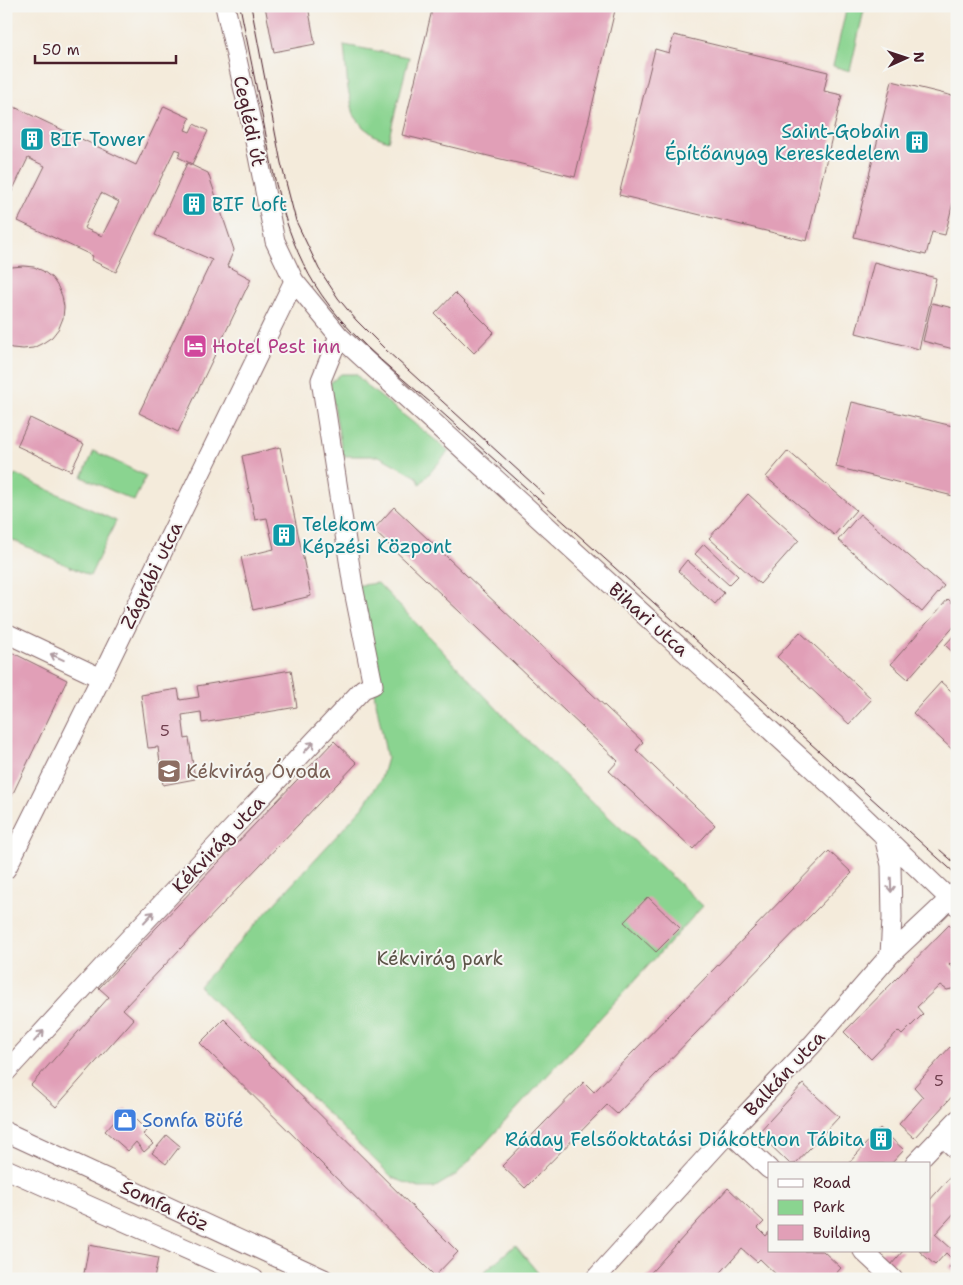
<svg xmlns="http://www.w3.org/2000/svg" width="963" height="1285" font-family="'Shantell Sans',sans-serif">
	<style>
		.green { fill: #8ad490; stroke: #6a7a5e }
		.building { fill: #e19fb7; fill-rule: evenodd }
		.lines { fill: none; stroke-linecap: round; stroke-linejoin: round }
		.minor-casing { stroke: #866669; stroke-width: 21 }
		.minor { stroke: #fff; stroke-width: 19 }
		.tram { stroke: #4a1f2b; stroke-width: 1 }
		.oneway { stroke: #ae9aa0 }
		.labels { text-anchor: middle; stroke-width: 4; stroke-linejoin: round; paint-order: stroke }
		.number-label { font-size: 16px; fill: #703f4e }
		.street-label { font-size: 19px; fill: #4a1f2b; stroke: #f6f6f2 }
		.culture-label { font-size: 19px; fill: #0d838f; stroke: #f6f6f2; text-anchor: start }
		.hotel-label { font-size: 19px; fill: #b23c85; stroke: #f6f6f2; text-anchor: start }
		.education-label { font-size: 19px; fill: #785e54; stroke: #f6f6f2; text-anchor: start }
		.park-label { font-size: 19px; fill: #5d5549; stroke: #f6f6f2 }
		.shop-label { font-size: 19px; fill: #366cbe; stroke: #f6f6f2; text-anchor: start }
	</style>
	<rect width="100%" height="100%" fill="#f6f6f2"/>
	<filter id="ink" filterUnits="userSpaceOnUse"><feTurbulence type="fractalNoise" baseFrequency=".02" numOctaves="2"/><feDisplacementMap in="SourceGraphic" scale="10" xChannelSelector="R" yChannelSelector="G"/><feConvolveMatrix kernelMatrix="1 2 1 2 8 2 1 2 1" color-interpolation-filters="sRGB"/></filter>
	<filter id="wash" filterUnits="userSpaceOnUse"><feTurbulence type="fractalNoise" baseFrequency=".0096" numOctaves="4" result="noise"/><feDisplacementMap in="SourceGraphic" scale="20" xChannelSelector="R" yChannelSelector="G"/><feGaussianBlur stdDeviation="1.12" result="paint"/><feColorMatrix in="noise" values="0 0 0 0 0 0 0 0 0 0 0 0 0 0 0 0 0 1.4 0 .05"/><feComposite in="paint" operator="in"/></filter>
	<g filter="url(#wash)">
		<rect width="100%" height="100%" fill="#f4ebdb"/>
		<!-- green -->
		<path class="green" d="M847 6H865L850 71 833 66Z
			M344 45 409 57 388 141 375 136 363 127 354 115 348 89Z
			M341 374H356L367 386 449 451 420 484 417 477 379 456H343L330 383Z
			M94 451 146 476 134 501 82 477Z
			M15 474 116 521 90 576 6 537V494Z
			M378 583 518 731 703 906 457 1174 434 1188H419L393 1178 199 986 363 807 381 779 387 758 353 586Z
			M515 1245 543 1279H489L484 1272Z"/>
		<g id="blocks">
			<!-- building -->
			<path class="building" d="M265 6H308L315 44 274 52Z
				M433 6H616L575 177 402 135Z
				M674 35 828 72 824 91 842 95 807 241 619 195 655 49 669 53Z
				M892 81 957 97V186L945 235 932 232 926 255 854 237Z
				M6 103 136 165 164 106 190 118 185 130 190 132 194 124 208 131 192 164 178 157 181 151 175 149 116 272 91 260 93 256 18 221 45 166 28 158 6 204ZM101 193 119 202 102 236 84 228Z
				M187 163 208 173 234 250 227 266 251 279 178 432 139 413 212 260 155 235Z
				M874 262 936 278 919 349 856 333Z
				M23 266 34 267 43 271 52 278 58 287 62 296 64 307 63 318 59 328 52 337 43 343 33 348 23 349 12 348 6 346V269L12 267Z
				M455 293 494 332 474 353 435 314Z
				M932 303 957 309V350L923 341Z
				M852 402 957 427V497L836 467Z
				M30 418 84 444 71 471 17 446Z
				M280 447 311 596 253 610 241 557 274 549 267 518 255 520 242 456Z
				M788 451 856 510 834 535 766 477Z
				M748 494 799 540 760 584 709 538Z
				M394 507 643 742 636 750 715 825 693 849 609 771 618 761 373 530Z
				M860 514 944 586 922 612 838 540Z
				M704 544 738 576 729 585 695 554Z
				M687 560 724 593 715 604 678 571Z
				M948 599 957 607V623L908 679 891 664Z
				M800 632 872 699 849 724 777 657Z
				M957 632V656L945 645Z
				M11 652 67 680 6 808V717L8 714H6V662Z
				M291 670 297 707 202 723 201 712 182 715 185 739 189 738 195 779 163 785 158 747 148 748 141 695 178 689 180 700 199 697 197 686Z
				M941 682 957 696V754L913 713Z
				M334 741 357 763 123 1009 134 1019 56 1107 31 1085 109 997 99 988Z
				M829 851 852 873 617 1114 607 1105 525 1188 502 1166 584 1082 594 1092Z
				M648 897 680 928 656 952 624 922Z
				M949 925 957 932V969L950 963 949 964 957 974V986L956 988 947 990 940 985 917 1007 923 1014 902 1035 898 1031 871 1059 844 1032Z
				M224 1019 458 1252 435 1276 200 1043Z
				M950 1047 957 1054V1091L914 1138 899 1124 923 1097 914 1087Z
				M803 1084 839 1117 795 1164H790L758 1133Z
				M125 1109 147 1131 143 1134 153 1144 144 1152 136 1142 128 1151 105 1131Z
				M880 1128 904 1150 891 1164H848Z
				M167 1135 180 1146 166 1164 152 1153Z
				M952 1175 957 1179V1210L935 1234 952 1249 957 1244V1258L954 1261 946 1253 935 1265 919 1251H929V1201Z
				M728 1188 764 1222 758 1228 766 1236 769 1232V1251H823L841 1268 831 1279H781L760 1259 757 1262 742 1249 715 1279H645Z
				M89 1245 158 1258 154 1279H83Z
				M883 1251H903L891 1265 880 1255Z
				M955 1262 957 1264V1274L949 1267Z"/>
		</g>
	</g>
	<g filter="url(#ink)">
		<use href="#blocks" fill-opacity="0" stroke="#866669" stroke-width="1"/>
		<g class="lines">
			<!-- minor casing -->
			<g class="minor-casing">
				<path id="minor" d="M225 6 252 126 275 241 294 281 339 336 837 791 957 906
					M6 633 101 678
					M884 837 891 865 892 918 890 955
					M6 869 101 678 294 281
					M6 1072 109 960 363 689 373 685 353 586 321 380 339 336
					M6 1132 324 1279
					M729 1132 769 1169
					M942 1136 957 1150
					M915 1164 957 1120
					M6 1169 254 1279
					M863 1251 893 1279
					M595 1279 729 1132 811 1046 890 955 938 910 957 891"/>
			</g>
			<!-- minor -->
			<use href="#minor" class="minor"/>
			<!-- tram -->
			<path class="tram" d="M240 6C248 46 256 85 264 125 276 189 288 252 329 305 359 345 400 376 438 409L957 875
				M251 6 281 163 296 221 319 269 338 298 356 320 386 350 544 494
				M940 850 957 865"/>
		</g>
		<!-- one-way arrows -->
		<defs><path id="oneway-shaft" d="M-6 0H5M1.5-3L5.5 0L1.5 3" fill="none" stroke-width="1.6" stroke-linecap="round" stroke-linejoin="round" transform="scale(1.25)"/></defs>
		<g class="oneway">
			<use href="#oneway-shaft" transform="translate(57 657) rotate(-155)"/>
			<use href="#oneway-shaft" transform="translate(309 747) rotate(-47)"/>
			<use href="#oneway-shaft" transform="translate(891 885) rotate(88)"/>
			<use href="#oneway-shaft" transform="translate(149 917) rotate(-47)"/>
			<use href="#oneway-shaft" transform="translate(39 1036) rotate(-48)"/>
		</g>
	</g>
	<!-- icons -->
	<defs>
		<g id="building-square" transform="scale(1.25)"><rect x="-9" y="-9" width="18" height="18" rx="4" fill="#0f9aa8" stroke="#f6f6f2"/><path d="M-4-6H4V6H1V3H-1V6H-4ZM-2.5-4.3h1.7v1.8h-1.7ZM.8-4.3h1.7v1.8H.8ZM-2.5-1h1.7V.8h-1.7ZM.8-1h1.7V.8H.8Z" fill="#fff"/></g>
		<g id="hotel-square" transform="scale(1.25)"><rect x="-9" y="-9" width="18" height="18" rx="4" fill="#d1479c" stroke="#f6f6f2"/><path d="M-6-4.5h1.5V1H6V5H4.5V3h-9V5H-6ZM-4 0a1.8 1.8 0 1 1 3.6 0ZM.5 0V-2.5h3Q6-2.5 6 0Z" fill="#fff"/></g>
		<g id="school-square" transform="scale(1.25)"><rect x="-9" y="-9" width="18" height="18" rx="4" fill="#8d6e63" stroke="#f6f6f2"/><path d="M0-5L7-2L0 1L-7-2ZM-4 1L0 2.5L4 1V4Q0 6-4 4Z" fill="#fff"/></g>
		<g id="shop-square" transform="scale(1.25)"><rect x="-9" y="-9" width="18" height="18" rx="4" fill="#3f7fe0" stroke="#f6f6f2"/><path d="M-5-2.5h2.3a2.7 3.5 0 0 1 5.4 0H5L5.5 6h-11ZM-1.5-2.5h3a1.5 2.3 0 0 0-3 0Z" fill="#fff"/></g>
	</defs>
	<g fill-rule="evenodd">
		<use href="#building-square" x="32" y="139"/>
		<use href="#building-square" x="917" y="142"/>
		<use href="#building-square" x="194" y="204"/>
		<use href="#hotel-square" x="195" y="346"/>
		<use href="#building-square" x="284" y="535"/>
		<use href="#school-square" x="169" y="771"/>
		<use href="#shop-square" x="125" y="1120"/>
		<use href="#building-square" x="881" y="1139"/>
	</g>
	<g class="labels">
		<!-- number labels -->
		<g class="number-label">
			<text x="165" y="736">5</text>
			<text x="939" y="1086">5</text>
		</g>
		<!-- street labels -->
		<g class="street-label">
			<text transform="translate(250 121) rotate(78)" y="7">Ceglédi út</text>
			<text transform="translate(151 575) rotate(-64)" y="7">Zágrábi utca</text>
			<text transform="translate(649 619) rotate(42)" y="7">Bihari utca</text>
			<text transform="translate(218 844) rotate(-47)" y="7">Kékvirág utca</text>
			<text transform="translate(784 1073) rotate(-47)" y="7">Balkán utca</text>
			<text transform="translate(165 1205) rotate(25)" y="7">Somfa köz</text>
		</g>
		<!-- culture labels -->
		<g class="culture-label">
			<text x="900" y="138" text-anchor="end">Saint-Gobain<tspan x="900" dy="22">Építőanyag Kereskedelem</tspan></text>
			<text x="50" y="146">BIF Tower</text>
			<text x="212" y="211">BIF Loft</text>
			<text x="302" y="531">Telekom<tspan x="302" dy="22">Képzési Központ</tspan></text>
			<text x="864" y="1146" text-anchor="end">Ráday Felsőoktatási Diákotthon Tábita</text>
		</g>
		<!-- hotel labels -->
		<g class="hotel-label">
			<text x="212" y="353">Hotel Pest inn</text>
		</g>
		<!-- education labels -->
		<g class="education-label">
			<text x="186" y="778">Kékvirág Óvoda</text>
		</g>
		<!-- park labels -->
		<g class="park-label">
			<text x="440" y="965">Kékvirág park</text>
		</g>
		<!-- shop labels -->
		<g class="shop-label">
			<text x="142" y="1127">Somfa Büfé</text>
		</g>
	</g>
	<!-- margin -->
	<rect width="963" height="1285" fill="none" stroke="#f6f6f2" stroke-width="25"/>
	<!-- legend -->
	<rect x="768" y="1162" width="162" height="90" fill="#f6f6f2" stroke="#b1a0a2"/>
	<rect x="778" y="1179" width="25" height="8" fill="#ffffff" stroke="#b1a0a2"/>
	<text x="813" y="1188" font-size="15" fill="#4a1f2b">Road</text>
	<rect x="778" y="1200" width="25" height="15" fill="#8ad490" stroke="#b1a0a2"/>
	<text x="813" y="1212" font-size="15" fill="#4a1f2b">Park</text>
	<rect x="778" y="1225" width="25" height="15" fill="#e19fb7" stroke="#b1a0a2"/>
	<text x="813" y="1238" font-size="15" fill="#4a1f2b">Building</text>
	<!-- north arrow -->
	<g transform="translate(906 58) rotate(87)" stroke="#f6f6f2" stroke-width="4" paint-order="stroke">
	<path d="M0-4L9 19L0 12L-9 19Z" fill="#4a1f2b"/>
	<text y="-8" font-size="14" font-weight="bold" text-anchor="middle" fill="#4a1f2b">N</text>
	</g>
	<!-- scale -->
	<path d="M35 55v8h141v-8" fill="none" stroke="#4a1f2b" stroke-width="2.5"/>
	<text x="42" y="55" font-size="15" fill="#4a1f2b" stroke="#f6f6f2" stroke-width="4" paint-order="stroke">50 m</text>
</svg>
